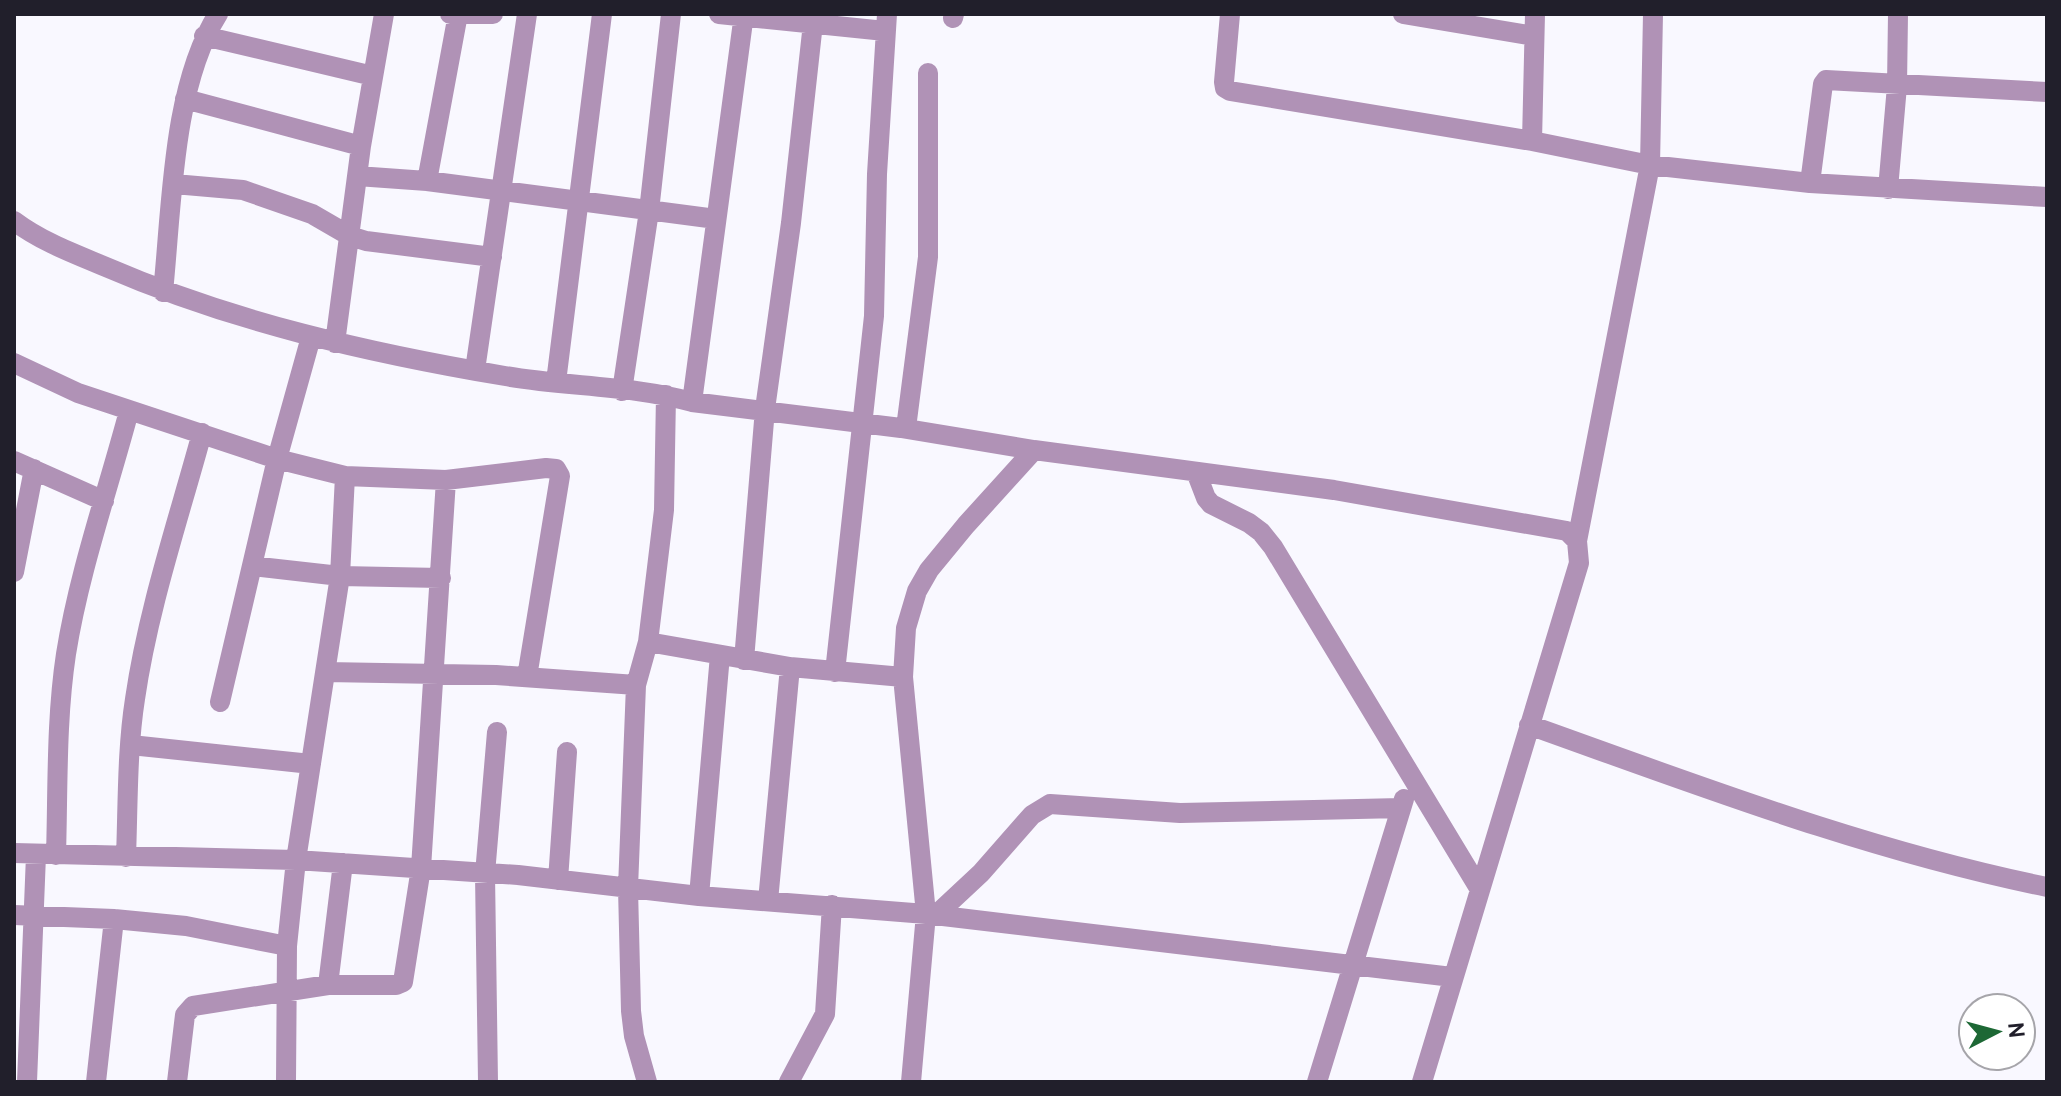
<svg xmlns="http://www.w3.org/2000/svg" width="2061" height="1096" font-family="Overpass,sans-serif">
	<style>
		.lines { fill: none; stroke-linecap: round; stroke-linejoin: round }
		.minor { stroke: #b092b6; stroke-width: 20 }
	</style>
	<rect width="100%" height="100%" fill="#f9f8ff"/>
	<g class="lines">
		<!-- minor -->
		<path class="minor" d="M450 14H493
			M719 14 885 31
			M1230 14 1224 82 1225 88 1230 91 1532 141 1650 165 1810 183 2047 197
			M1403 14 1534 36
			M953 18 954 14
			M204 36 373 76
			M185 99 361 146
			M1532 141 1535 14
			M357 176 427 181 716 219
			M427 181 458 14
			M1810 183 1823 84 1826 80 2047 92
			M174 184 243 190 312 214 350 236 366 241 492 257
			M1888 189 1897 86 1898 14
			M14 221C42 242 75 254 106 267 233 322 369 353 505 376 567 387 632 385 692 402L901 428 1034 450 1334 490 1567 531 1577 541 1579 563 1422 1082
			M163 292C172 206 172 87 218 14
			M335 343 361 146 384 14
			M14 363 78 393 277 459 345 476 446 480 546 468 556 469 560 476 527 677
			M475 370 527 14
			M556 382 602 14
			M622 391 649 211 671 14
			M692 402 744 14
			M906 428 928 257V73
			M14 461 104 501
			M1196 472 1206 498 1211 504 1249 523 1261 532 1273 547 1479 888
			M1577 541 1650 165 1653 14
			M252 566 340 576 441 578
			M14 572 34 469
			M648 642 790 667 903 677
			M744 660 765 409 791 223 814 14
			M326 672 496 675 636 685
			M835 672 874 316 877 174 887 14
			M220 702 277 459 311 337
			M1529 725C1700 786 1869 851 2047 887
			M131 745 311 764
			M14 853 296 860 518 875 699 896 926 914 1452 977
			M56 855C58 788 56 720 66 654 79 572 108 490 129 411
			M126 857C128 804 127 750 135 699 148 609 178 521 202 433
			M558 880 567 752
			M699 896 720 655
			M768 901 790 667
			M14 915 114 919 186 926 287 946
			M936 915 981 873 1032 815 1050 804 1180 813 1401 808
			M328 985 343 863
			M27 1082 36 855
			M96 1082 114 919
			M177 1082 185 1015 193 1006 328 985H396L403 982 421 868 446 480
			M286 1082 287 946 296 860 340 576 345 476
			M488 1082 485 874 497 732
			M647 1082 634 1036 631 1011 628 888 636 685 648 642 664 510 666 395
			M789 1082 825 1014 832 905
			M911 1082 926 914 903 677 906 628 917 591 929 570 966 525 1034 450
			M1317 1082 1404 799"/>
	</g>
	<!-- border -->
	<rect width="2061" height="1096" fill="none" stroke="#211f2b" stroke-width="32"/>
	<!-- north arrow -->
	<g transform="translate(1997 1032) rotate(84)"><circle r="38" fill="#ffffff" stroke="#a6a5aa" stroke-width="2"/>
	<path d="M0-6L14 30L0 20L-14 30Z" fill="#1d6835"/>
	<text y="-12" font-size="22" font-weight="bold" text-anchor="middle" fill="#211f2b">N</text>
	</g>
</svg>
